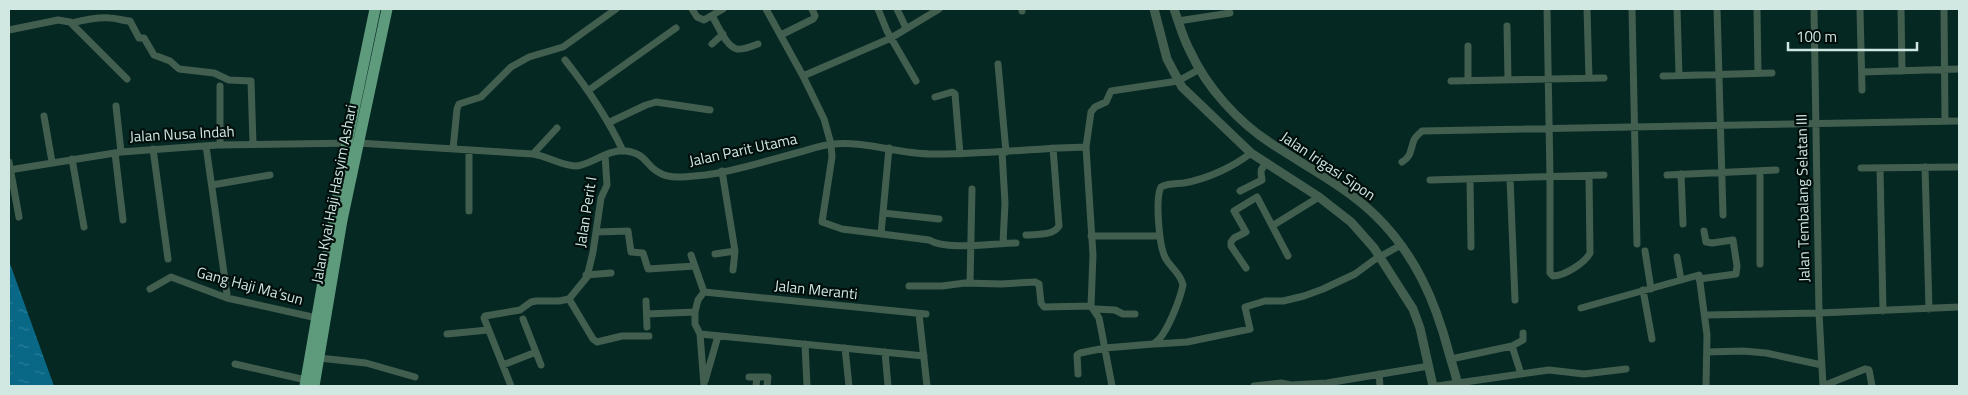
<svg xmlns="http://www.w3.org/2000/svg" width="1968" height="395" font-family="'Titillium Web',sans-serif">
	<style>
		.water { fill: url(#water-ripples) }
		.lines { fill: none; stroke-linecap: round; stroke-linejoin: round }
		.minor { stroke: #425e4f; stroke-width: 7 }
		.tertiary { stroke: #425e4f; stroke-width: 9 }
		.primary { stroke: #5e9a7c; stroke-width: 11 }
		.labels { text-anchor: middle; stroke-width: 4.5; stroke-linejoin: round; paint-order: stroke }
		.street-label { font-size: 15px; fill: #d0e7e2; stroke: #010f0c }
	</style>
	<defs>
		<pattern id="water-ripples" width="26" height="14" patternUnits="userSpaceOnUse" patternTransform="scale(1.25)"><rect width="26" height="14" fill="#086886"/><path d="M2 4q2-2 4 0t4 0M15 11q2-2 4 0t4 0" fill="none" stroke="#2b7e97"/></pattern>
	</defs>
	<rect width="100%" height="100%" fill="#052823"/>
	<!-- water -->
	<path class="water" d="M9 261 54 386H9Z"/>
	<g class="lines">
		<!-- minor -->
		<path class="minor" d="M692 9 697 17 704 20 723 9
			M766 9 803 76 824 119 831 144 832 157 822 222 842 229 929 240C948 251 993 243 1016 243
			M878 9 887 31 916 81
			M897 9 906 28
			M1022 9V11
			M1547 9 1550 177V273L1553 276C1564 276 1585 263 1590 253L1589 176
			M1587 9 1589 78
			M1632 9 1637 244
			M1677 9 1679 75
			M1717 9 1723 215
			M1757 9 1758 73
			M1814 9 1819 313 1823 386
			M1860 9 1862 90
			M1901 9 1902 71
			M1944 9 1945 121
			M712 16C718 25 726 47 737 49 744 50 752 46 758 44
			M1178 21 1230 13
			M72 23C84 20 97 17 110 18 117 18 123 21 130 21L139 38H144L154 55 170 61 179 69 214 73 229 80 251 81 253 144
			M1507 26 1508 80
			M9 30 58 20 70 22 127 79
			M781 35 813 19 815 16 812 9
			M712 44 723 34
			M1468 46V81
			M565 60C588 89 607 117 623 151
			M998 64 1006 152
			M1862 72 1959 69
			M803 76 891 38 939 9
			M1663 76 1772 73
			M1451 81 1604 78
			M589 90 676 28
			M935 97 952 92 955 94 960 154
			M116 106 121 152
			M44 116 52 162
			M610 122 646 105 656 102 710 110
			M220 145V86
			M206 146 227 294
			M153 149 168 259
			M453 149 457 109 459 104 481 97 511 67 529 57 563 47 616 9
			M1002 152 1005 203 1003 243
			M115 153 123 220
			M533 154 557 128
			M72 159 84 227
			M9 162 19 217
			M1402 162C1412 156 1410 150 1414 140 1415 137 1419 134 1422 131L1959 121
			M1925 167 1929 309
			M1861 168 1959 167
			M1880 168 1883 311
			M9 170 121 152 217 145 358 143 533 154C547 156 562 166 576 166 591 165 607 149 626 151 648 154 645 166 660 173 671 180 692 176 705 175 737 171 769 160 800 152 811 149 822 145 833 144 867 141 898 154 931 154 983 155 1034 148 1086 147
			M722 171 735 251 733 270
			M1760 171V264
			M1681 174 1683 224
			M1667 175 1776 170
			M1510 178 1515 300
			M1470 179 1471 247
			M1430 180 1604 175
			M212 185 270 175
			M1240 191 1262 180C1261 172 1259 169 1267 164
			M469 211V150
			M883 213 939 219
			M1272 226 1319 197
			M597 232 628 231 631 252 643 253 648 269 695 266
			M881 234 889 148
			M1026 235C1037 234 1053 236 1059 226L1053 148
			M1091 236H1159
			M1645 251 1651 289
			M715 254 735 251
			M691 255 704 292
			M1677 257 1681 280
			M1246 268 1231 246V242L1234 238 1246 232 1234 211 1257 197 1288 256
			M586 275 611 273
			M1699 279 1736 274 1737 266 1733 240 1712 243 1706 242 1704 231
			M970 283 972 189
			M909 286H942L965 283 1001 284 1035 282 1039 284 1041 303 1044 307 1091 306 1099 318 1112 386
			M150 289 171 277 227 298 317 318
			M1643 290 1652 339
			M704 292 926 314
			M569 299 593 339 597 342 622 336H649
			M646 301 647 327
			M1091 306 1093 255 1086 147 1091 112 1095 107 1106 102 1111 91 1178 81 1200 69
			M1581 308 1699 275 1707 335 1706 386
			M1095 309 1115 310 1123 314H1135
			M647 314 695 312
			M919 314 927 386
			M1705 315 1819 313 1959 307
			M523 319 541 365
			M447 334 488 330
			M700 334 924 356
			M805 344 807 386
			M1155 344 1187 342 1250 329 1245 307 1265 301H1283L1304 296 1323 289 1355 274 1374 260 1401 245
			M1512 346 1523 340V333
			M845 348 849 386
			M885 352 888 386
			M1707 352 1743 351 1766 353 1822 365
			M319 358 366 363 415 377
			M1451 359 1512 346 1521 374
			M235 364 306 380
			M503 365 536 352
			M1078 374 1077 355 1080 353 1105 348 1153 344C1166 338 1180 299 1183 285 1181 274 1172 269 1166 259 1159 248 1155 198 1161 187 1168 183 1176 184 1184 183 1207 179 1233 167 1251 153
			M1379 374 1380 386
			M749 377H768L767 386
			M705 381 718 336
			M511 386 484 318 485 316 520 310 531 302 536 301H559L569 299 587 277 593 252 601 198 607 185 605 155
			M704 386 700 334 695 324V312L698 300 704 292
			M756 386 757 377
			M1254 386 1281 383 1291 385 1327 383 1429 366
			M1437 386 1549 370 1584 374 1626 369
			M1823 386 1865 369 1869 370 1872 386"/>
		<!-- tertiary -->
		<path class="tertiary" d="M1154 9 1167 59 1182 87 1251 153 1319 197 1351 222 1374 248 1413 309 1420 328 1433 386
			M1174 9C1179 23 1183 38 1190 51 1207 88 1238 122 1272 144 1307 167 1345 186 1375 215 1415 254 1435 300 1449 353 1452 364 1456 375 1458 386"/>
		<!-- primary -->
		<path class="primary" d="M305 386 347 143 375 9
			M314 386 342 220 387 9"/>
	</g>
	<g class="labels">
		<!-- street labels -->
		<g class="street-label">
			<text transform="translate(182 134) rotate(-3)" y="5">Jalan Nusa Indah</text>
			<text transform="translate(743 150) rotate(-12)" y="5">Jalan Parit Utama</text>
			<text transform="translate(1328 166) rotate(34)" y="5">Jalan Irigasi Sipon</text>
			<text transform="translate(334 194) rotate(-79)" y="5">Jalan Kyai Haji Hasyim Ashari</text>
			<text transform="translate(1803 198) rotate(-91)" y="5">Jalan Tembalang Selatan III</text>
			<text transform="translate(586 212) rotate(-81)" y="5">Jalan Perit I</text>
			<text transform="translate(250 286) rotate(15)" y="5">Gang Haji Ma’sun</text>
			<text transform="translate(816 290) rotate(6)" y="5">Jalan Meranti</text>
		</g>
	</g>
	<!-- border -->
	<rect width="1968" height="395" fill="none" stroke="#d0e7e2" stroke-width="20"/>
	<!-- scale -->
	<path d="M1788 42v8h129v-8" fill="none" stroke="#d0e7e2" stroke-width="2.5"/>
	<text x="1796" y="42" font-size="15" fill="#d0e7e2" stroke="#010f0c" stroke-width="4" paint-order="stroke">100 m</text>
</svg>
